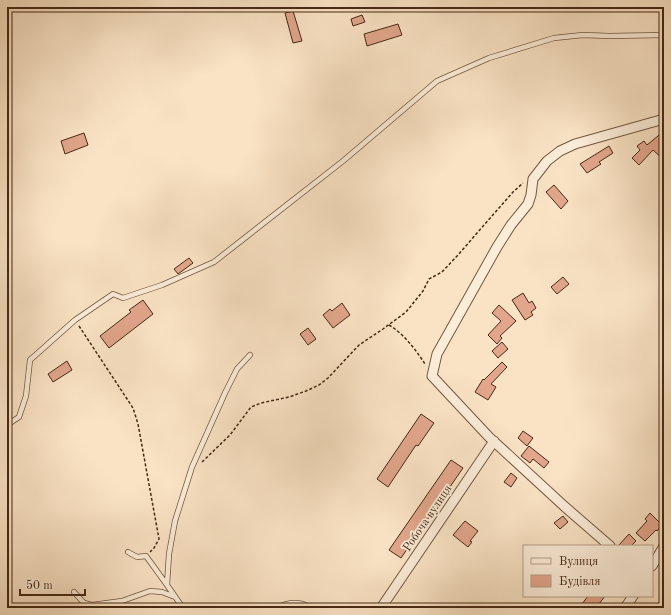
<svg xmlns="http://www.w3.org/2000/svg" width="671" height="615" font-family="'Old Standard TT',serif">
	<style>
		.building { fill: #e2a68c; stroke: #462914 }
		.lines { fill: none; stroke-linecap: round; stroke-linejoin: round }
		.lane-casing { stroke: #735840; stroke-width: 6 }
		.street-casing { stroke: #735840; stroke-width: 11 }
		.path { stroke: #462914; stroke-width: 1.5; stroke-dasharray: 3 2; stroke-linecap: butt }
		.lane { stroke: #fcedd9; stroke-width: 4.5 }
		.street { stroke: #fcedd9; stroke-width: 9 }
		.labels { text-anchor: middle; stroke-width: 3.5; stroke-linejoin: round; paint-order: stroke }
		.street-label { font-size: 12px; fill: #462914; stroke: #fcedd9 }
	</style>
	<rect width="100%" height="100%" fill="#fae3c5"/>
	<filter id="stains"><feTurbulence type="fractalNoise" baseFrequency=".005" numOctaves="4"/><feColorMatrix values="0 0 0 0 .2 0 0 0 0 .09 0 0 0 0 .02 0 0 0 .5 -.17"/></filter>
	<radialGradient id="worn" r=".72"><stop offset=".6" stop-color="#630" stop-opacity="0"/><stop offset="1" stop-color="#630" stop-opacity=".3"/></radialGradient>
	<!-- building -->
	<path class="building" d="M293 11 302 41 293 43 285 13Z
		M362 15 365 22 353 26 351 19Z
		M398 24 402 35 367 46 364 34Z
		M664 131V160L653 150 639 165 632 158 640 150 637 146 644 141 647 145Z
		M84 133 88 145 65 154 61 141Z
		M609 146 613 153 599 162 601 164 587 173 580 164Z
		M554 185 568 201 561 209 546 192Z
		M189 258 193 263 178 274 174 269Z
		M563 277 569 284 557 294 551 287Z
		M523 293 529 303 532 301 536 308 531 312 533 315 525 320 512 300Z
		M143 300 153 314 109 348 100 336 131 312 129 310Z
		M342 303 350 315 333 328 323 315 330 309 332 311Z
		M499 305 516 321 500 336 502 338 497 344 488 335 501 321 492 313Z
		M308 328 316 339 308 345 300 334Z
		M502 342 508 349 498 358 492 351Z
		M67 361 72 370 53 382 48 374Z
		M502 362 507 367 491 384 496 387 488 400 475 392 483 379 484 380Z
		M421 414 434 423 418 446 416 445 388 487 377 479Z
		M523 431 533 438 527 446 518 438Z
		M529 446 549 462 544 468 533 459 530 463 521 456Z
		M451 460 463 468 401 558 389 550Z
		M511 473 517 478 511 487 504 482Z
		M650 513 662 525 657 531 656 530 645 541 636 533 647 521 645 519Z
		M563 516 568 522 560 529 554 523Z
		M465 521 478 531 470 541 472 542 468 547 453 535Z
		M629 534 636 541 631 546H618Z
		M588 596H605L596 608H579Z"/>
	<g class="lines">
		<!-- lane casing -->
		<g class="lane-casing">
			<path id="lane" d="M7 425 19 417 26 396 30 360 75 320 113 294 123 298 162 285 214 262 343 161 437 81 489 58 554 38 583 35 610 36 664 35
				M128 552 137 557 146 556 167 585
				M74 592 84 603 92 605 122 601 150 591 162 592 175 597
				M183 608 167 585 169 554 175 521 192 467 225 393 237 369 250 355
				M277 608C288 602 300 601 311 608"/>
		</g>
		<!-- street casing -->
		<g class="street-casing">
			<path id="street" d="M610 546 564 506 489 437 432 376 437 354 497 247 511 225 528 204 531 195 533 179 547 161 560 151 575 144 664 119
				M652 566 664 546
				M381 608 494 441
				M625 608 633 596"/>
		</g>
		<!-- path -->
		<path class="path" d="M389 325C404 334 416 350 425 364
			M79 326 133 408 138 424 159 539 154 548 150 552
			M202 462 230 435 251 407 261 403 289 397 306 391 319 385 328 378 359 345 383 329 406 312 423 291 429 279 442 272 457 256 513 192 523 183"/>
		<!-- lane -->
		<use href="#lane" class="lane"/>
		<!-- street -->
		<use href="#street" class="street"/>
	</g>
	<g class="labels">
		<!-- street labels -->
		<g class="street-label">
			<text transform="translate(427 518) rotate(-56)" y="4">Робоча вулиця</text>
		</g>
	</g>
	<!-- margin -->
	<rect width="671" height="615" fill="none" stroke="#fae3c5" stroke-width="24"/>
	<rect x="8" y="8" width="655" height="599" fill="none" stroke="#462914" stroke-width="2"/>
	<rect x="12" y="12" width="647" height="591" fill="none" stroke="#462914"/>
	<!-- legend -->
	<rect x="523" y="545" width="130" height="52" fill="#fcedd9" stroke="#b39f8a"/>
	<rect x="531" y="558" width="20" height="6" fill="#fcedd9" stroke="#b39f8a"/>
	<text x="559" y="565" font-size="12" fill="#462914">Вулиця</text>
	<rect x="531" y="575" width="20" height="12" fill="#e2a68c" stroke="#b39f8a"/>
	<text x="559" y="585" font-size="12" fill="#462914">Будівля</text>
	<!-- scale -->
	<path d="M20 589v6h65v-6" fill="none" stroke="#462914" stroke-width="2"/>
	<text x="26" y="589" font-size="12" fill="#462914" stroke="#fcedd9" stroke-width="3" paint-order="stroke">50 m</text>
	<rect width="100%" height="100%" filter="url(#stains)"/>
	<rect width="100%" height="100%" fill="url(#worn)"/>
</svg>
